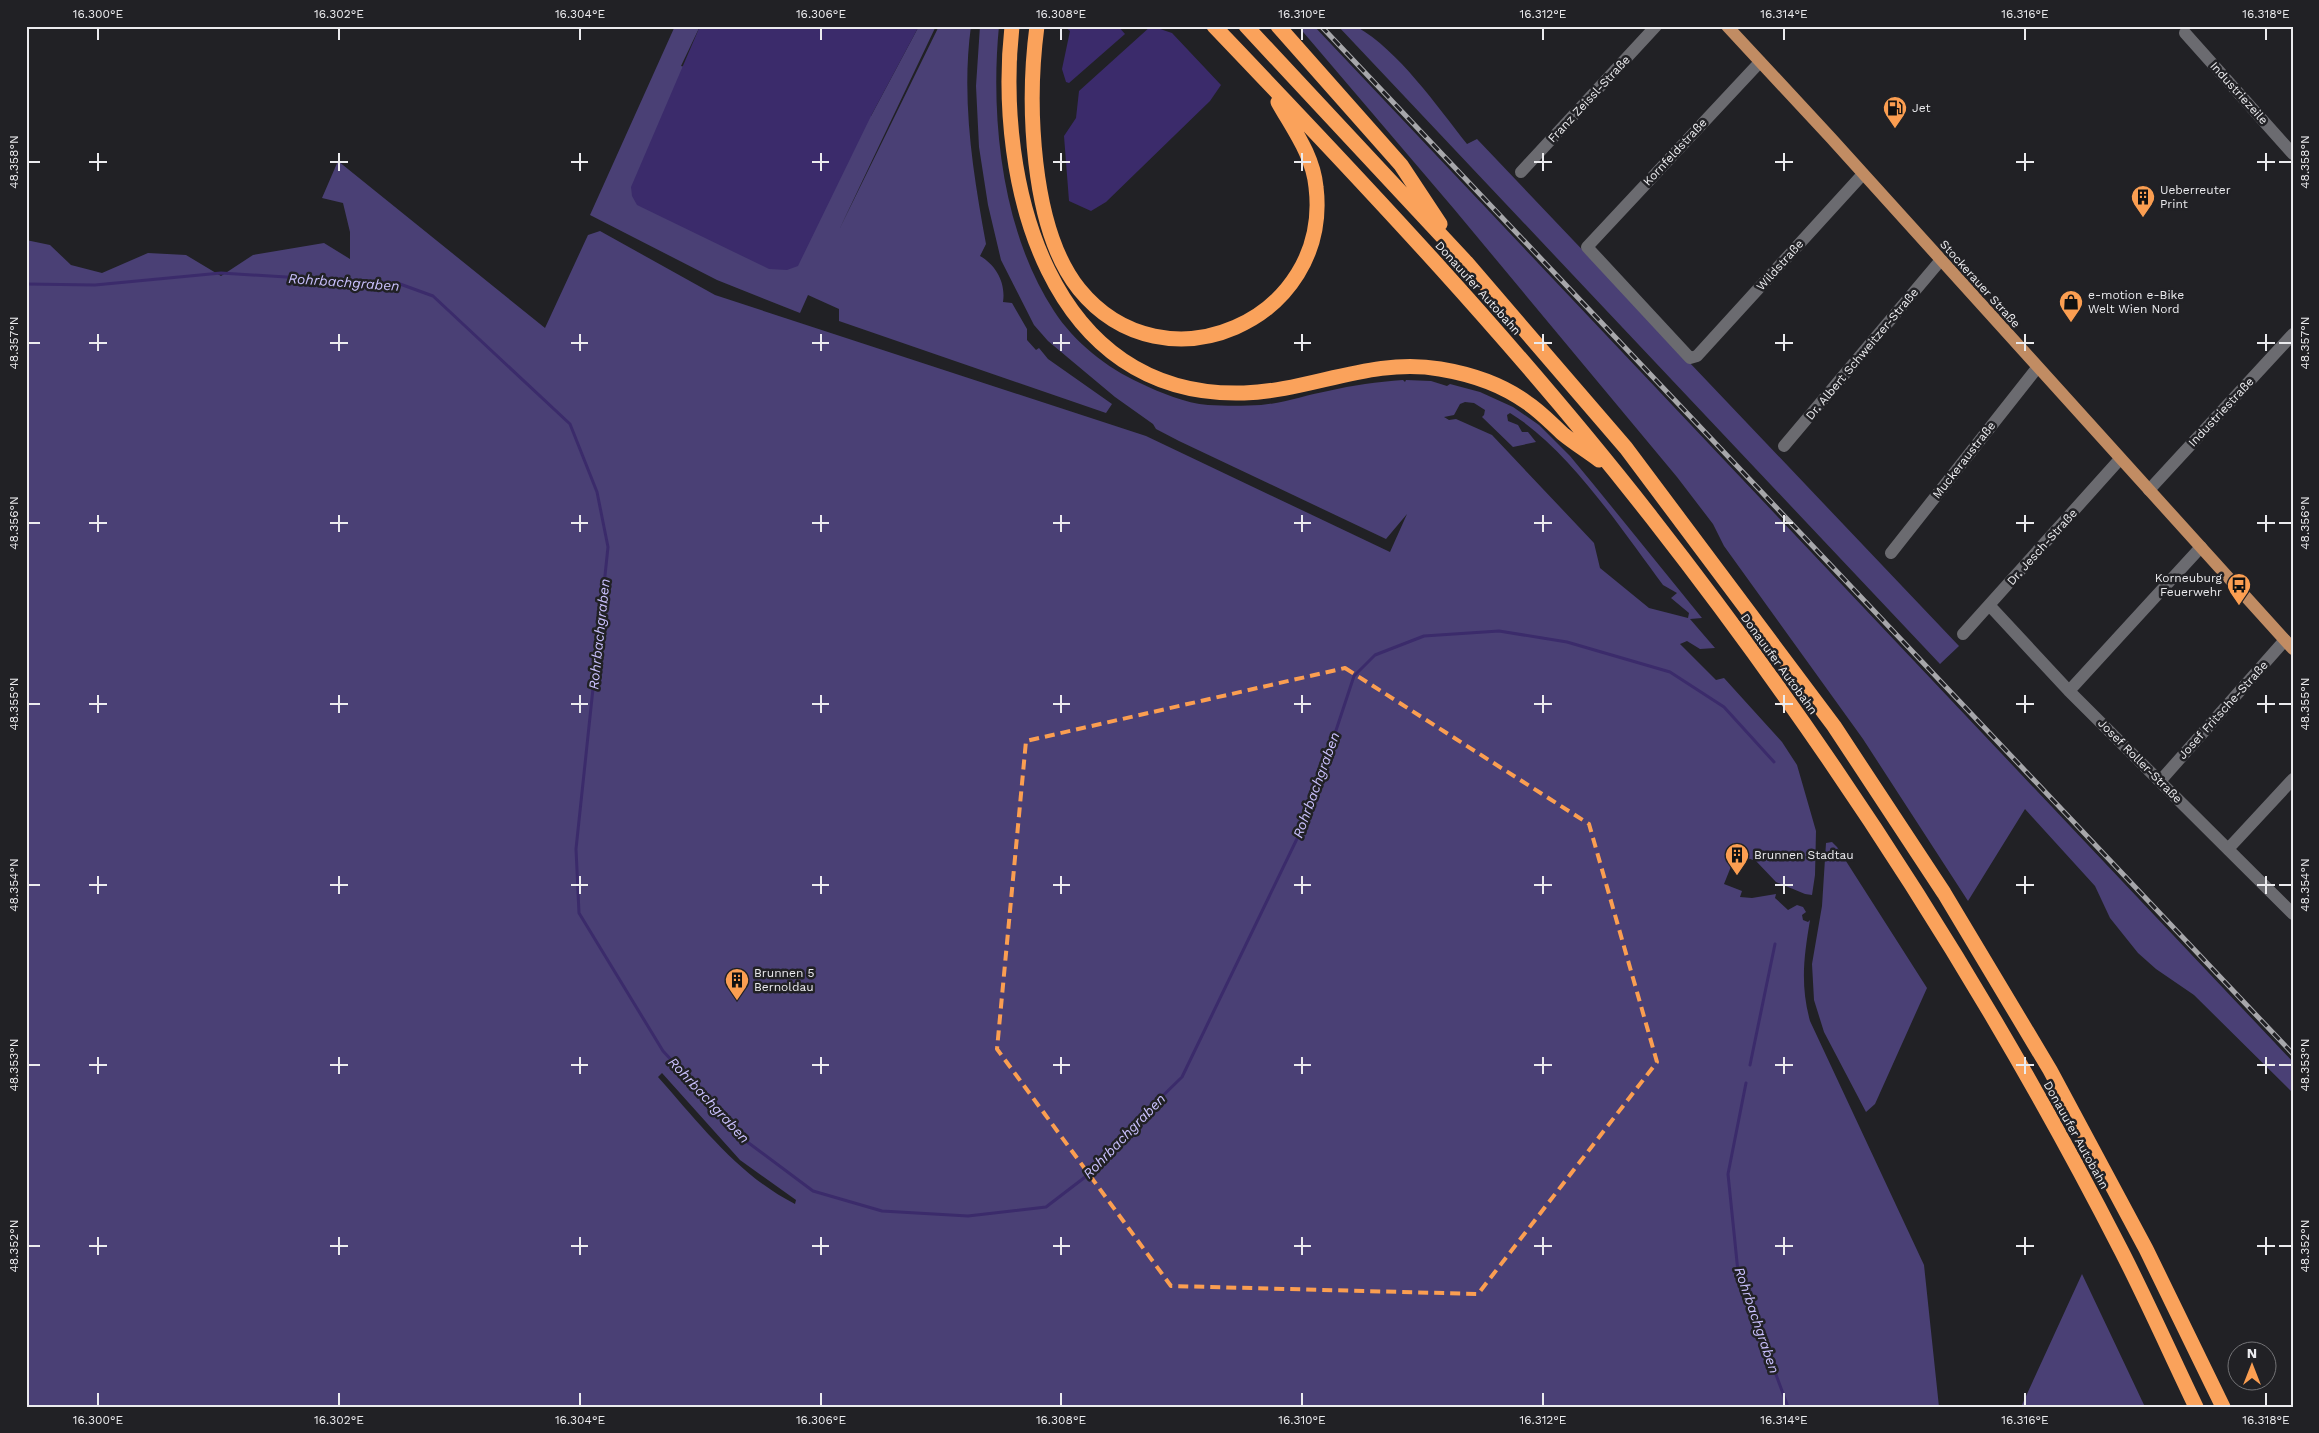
<svg xmlns="http://www.w3.org/2000/svg" width="2319" height="1433" font-family="'Work Sans',sans-serif">
	<style>
		.green { fill: #4a4075; fill-rule: evenodd }
		.water { fill: #3b2b6b }
		.lines { fill: none; stroke-linecap: round; stroke-linejoin: round }
		.stream { stroke: #3b2b6b; stroke-width: 3 }
		.minor { stroke: #6b6b70; stroke-width: 12 }
		.major { stroke: #c18c63; stroke-width: 12 }
		.highway { stroke: #faa25b; stroke-width: 15 }
		.rail-casing { stroke: #a7a7ab; stroke-width: 5 }
		.rail { stroke: #212125; stroke-width: 3; stroke-dasharray: 9; stroke-linecap: butt }
		.marked { fill: none; stroke: #fb9e51; stroke-width: 4; stroke-dasharray: 10 6; stroke-linejoin: round }
		.ticks { fill: none; stroke: #ebebee; stroke-width: 2 }
		.labels { text-anchor: middle; stroke-width: 5; stroke-linejoin: round; paint-order: stroke }
		.street-label { font-size: 12px; fill: #ebebee; stroke: #212125 }
		.poi-label { font-size: 12px; fill: #ebebee; stroke: #212125; text-anchor: start }
		.water-label { font-size: 14px; font-style: italic; fill: #cac1fd; stroke: #212125 }
		.neatline { fill: none; stroke: #ebebee; stroke-width: 2 }
		.ticks-label { font-size: 12px; text-anchor: middle; fill: #ebebee }
	</style>
	<rect width="100%" height="100%" fill="#212125"/>
	<!-- green -->
	<path class="green" d="M675 26H700L681 66 871 116 919 26H936L839 230 939 26H971C961 99 973 173 986 244L980 256C996 265 1006 283 1003 302L1012 303 1027 329V340L1036 350 1039 348 1048 359 1112 404 1106 413 839 321V309L808 295 800 313 717 280 590 215Z
		M980 26H999C990 118 1002 232 1054 311 1074 342 1107 368 1140 383 1161 393 1185 403 1208 405 1225 406 1244 406 1261 405 1284 403 1306 395 1328 391 1353 385 1377 382 1403 380L1405 382 1406 380 1431 381 1447 386 1450 384 1480 392 1513 407 1539 425 1570 456 1594 485 1702 618 1690 619 1715 648 1700 649 1687 641 1680 644 1716 680 1724 678 1782 742 1797 765 1816 831 1815 875 1812 895 1805 894 1776 882 1756 861 1736 854 1724 884 1742 891 1740 897 1752 898 1776 894 1775 898 1788 910 1797 905 1803 907 1806 912 1802 915 1803 920 1808 922 1810 920C1804 956 1800 985 1810 1021L1924 1265 1939 1407H26V240L50 245 71 265 102 273 148 253 186 255 221 276 253 255 324 243 350 259V232L343 203 322 198 338 161 545 328 588 235 600 231 715 295 1146 436 1390 552 1407 514 1386 539 1179 441 1156 429 1153 424 1115 397 1048 341 1034 325 1001 260 988 205 979 147 976 86ZM1465 402 1474 403 1485 410 1484 415 1482 417 1513 447 1536 442 1528 432H1522L1518 425 1508 421 1507 415 1510 413C1568 448 1622 530 1663 585L1677 593 1671 598 1689 613 1688 618 1649 608 1600 568 1594 543 1492 435 1456 419 1449 420 1444 417 1454 415 1460 404ZM662 1073 740 1160 796 1200 795 1204C739 1176 699 1123 658 1077Z
		M1298 26H1314L2293 1062V1093L2194 995 2156 969 2138 953 2110 918 2095 886 2025 809 1968 901 1863 739 1724 546 1713 524 1677 477 1454 209Z
		M1338 26C1343 26 1352 25 1357 27 1398 50 1437 106 1467 144L1477 139 1959 646 1940 664Z
		M1832 842 1837 847 1927 988 1875 1104 1866 1112 1824 1032 1814 1000 1812 964 1822 906 1826 843Z
		M2082 1274 2145 1407H2021Z"/>
	<!-- water -->
	<path class="water" d="M700 26H919L871 116 798 266 787 270 769 269 637 205 632 196 631 187Z
		M1064 26H1118L1125 34 1069 83 1066 82 1062 69 1070 31Z
		M1151 26 1172 33 1221 85 1210 101 1106 202 1091 211 1069 201 1064 136 1076 118 1079 91Z"/>
	<g class="lines">
		<!-- stream -->
		<path class="stream" d="M26 284 95 285 221 273 400 284 433 296 570 424 597 492 608 547 576 849 579 913 663 1051 746 1141 813 1191 882 1211 968 1216 1046 1207 1093 1171 1139 1119 1182 1077 1307 818 1354 676 1375 655 1424 636 1499 631 1567 642 1670 672 1724 707 1774 762
			M1750 1065 1775 944
			M1746 1083 1728 1174 1738 1272 1788 1407"/>
		<!-- minor -->
		<path class="minor" d="M2185 33 2293 154
			M1760 62 1587 247 1690 358 1697 356 1863 174
			M1521 172 1656 26
			M1784 446 1940 261
			M2149 490 2293 334
			M1891 553 2037 368
			M1990 606 2069 691 2293 914
			M1963 634 2120 459
			M2069 691 2201 547
			M2161 780 2285 640
			M2228 849 2293 779"/>
		<!-- major -->
		<path class="major" d="M1727 26 1831 138 2293 649"/>
		<!-- highway -->
		<path class="highway" d="M1012 26C995 182 1048 399 1244 393 1310 391 1373 357 1440 369 1470 374 1501 384 1526 402 1540 411 1551 423 1563 434 1574 443 1587 451 1599 460
			M1037 26C1027 101 1030 228 1079 289 1164 394 1332 320 1316 187 1313 155 1293 129 1278 102
			M1214 26C1366 185 1517 345 1652 518 1831 747 1990 994 2122 1252 2148 1303 2171 1355 2196 1407
			M1246 26 1466 262 1626 448 1834 726 1944 893 2050 1070 2146 1249 2223 1407
			M1278 26 1401 165 1440 224"/>
		<!-- rail casing -->
		<g class="rail-casing">
			<path id="rail" d="M1321 26 2293 1054"/>
		</g>
		<!-- rail -->
		<use href="#rail" class="rail"/>
	</g>
	<!-- marked area -->
	<path class="marked" d="M1345 668 1589 824 1657 1062 1478 1294 1171 1286 997 1049 1026 741Z"/>
	<!-- ticks -->
	<path class="ticks" d="M98 28V40M339 28V40M580 28V40M821 28V40M1061 28V40M1302 28V40M1543 28V40M1784 28V40M2025 28V40M2266 28V40M98 153V171M339 153V171M580 153V171M821 153V171M1061 153V171M1302 153V171M1543 153V171M1784 153V171M2025 153V171M2266 153V171M28 162H40M89 162H107M330 162H348M571 162H588M812 162H829M1053 162H1070M1294 162H1311M1534 162H1552M1775 162H1793M2016 162H2034M2257 162H2275M2279 162H2292M98 334V351M339 334V351M580 334V351M821 334V351M1061 334V351M1302 334V351M1543 334V351M1784 334V351M2025 334V351M2266 334V351M28 343H40M89 343H107M330 343H348M571 343H588M812 343H829M1053 343H1070M1294 343H1311M1534 343H1552M1775 343H1793M2016 343H2034M2257 343H2275M2279 343H2292M98 515V532M339 515V532M580 515V532M821 515V532M1061 515V532M1302 515V532M1543 515V532M1784 515V532M2025 515V532M2266 515V532M28 523H40M89 523H107M330 523H348M571 523H588M812 523H829M1053 523H1070M1294 523H1311M1534 523H1552M1775 523H1793M2016 523H2034M2257 523H2275M2279 523H2292M98 695V713M339 695V713M580 695V713M821 695V713M1061 695V713M1302 695V713M1543 695V713M1784 695V713M2025 695V713M2266 695V713M28 704H40M89 704H107M330 704H348M571 704H588M812 704H829M1053 704H1070M1294 704H1311M1534 704H1552M1775 704H1793M2016 704H2034M2257 704H2275M2279 704H2292M98 876V894M339 876V894M580 876V894M821 876V894M1061 876V894M1302 876V894M1543 876V894M1784 876V894M2025 876V894M2266 876V894M28 885H40M89 885H107M330 885H348M571 885H588M812 885H829M1053 885H1070M1294 885H1311M1534 885H1552M1775 885H1793M2016 885H2034M2257 885H2275M2279 885H2292M98 1057V1074M339 1057V1074M580 1057V1074M821 1057V1074M1061 1057V1074M1302 1057V1074M1543 1057V1074M1784 1057V1074M2025 1057V1074M2266 1057V1074M28 1065H40M89 1065H107M330 1065H348M571 1065H588M812 1065H829M1053 1065H1070M1294 1065H1311M1534 1065H1552M1775 1065H1793M2016 1065H2034M2257 1065H2275M2279 1065H2292M98 1237V1255M339 1237V1255M580 1237V1255M821 1237V1255M1061 1237V1255M1302 1237V1255M1543 1237V1255M1784 1237V1255M2025 1237V1255M2266 1237V1255M28 1246H40M89 1246H107M330 1246H348M571 1246H588M812 1246H829M1053 1246H1070M1294 1246H1311M1534 1246H1552M1775 1246H1793M2016 1246H2034M2257 1246H2275M2279 1246H2292M98 1393V1406M339 1393V1406M580 1393V1406M821 1393V1406M1061 1393V1406M1302 1393V1406M1543 1393V1406M1784 1393V1406M2025 1393V1406M2266 1393V1406"/>
	<!-- icons -->
	<defs>
		<g id="fuel-pin" transform="scale(1.25)"><path d="M0 17L-7.5 6A9.5 9.5 0 1 1 7.5 6Z" fill="#fb9e51" stroke="#212125"/><path d="M-5.5-6h7V0h2V4h1.3V-2.5L3-4.5l.8-.8L6-3V5H2.5V1h-1V6h-7ZM-4.2-4.7v3.2H.2V-4.7Z" fill="#111"/></g>
		<g id="building-pin" transform="scale(1.25)"><path d="M0 17L-7.5 6A9.5 9.5 0 1 1 7.5 6Z" fill="#fb9e51" stroke="#212125"/><path d="M-4-6H4V6H1V3H-1V6H-4ZM-2.5-4.3h1.7v1.8h-1.7ZM.8-4.3h1.7v1.8H.8ZM-2.5-1h1.7V.8h-1.7ZM.8-1h1.7V.8H.8Z" fill="#111"/></g>
		<g id="shop-pin" transform="scale(1.25)"><path d="M0 17L-7.5 6A9.5 9.5 0 1 1 7.5 6Z" fill="#fb9e51" stroke="#212125"/><path d="M-5-2.5h2.3a2.7 3.5 0 0 1 5.4 0H5L5.5 6h-11ZM-1.5-2.5h3a1.5 2.3 0 0 0-3 0Z" fill="#111"/></g>
		<g id="bus-pin" transform="scale(1.25)"><path d="M0 17L-7.5 6A9.5 9.5 0 1 1 7.5 6Z" fill="#fb9e51" stroke="#212125"/><path d="M-5-6H5V4H4V6H2V4H-2V6H-4V4H-5ZM-3.5-4V0h7V-4ZM-3.5 1.2v1.5H-2V1.2ZM2 1.2v1.5H3.5V1.2Z" fill="#111"/></g>
	</defs>
	<g fill-rule="evenodd">
		<use href="#fuel-pin" x="1895" y="108"/>
		<use href="#building-pin" x="2143" y="197"/>
		<use href="#shop-pin" x="2071" y="302"/>
		<use href="#bus-pin" x="2239" y="585"/>
		<use href="#building-pin" x="1737" y="855"/>
		<use href="#building-pin" x="737" y="980"/>
	</g>
	<g class="labels">
		<!-- street labels -->
		<g class="street-label">
			<text transform="translate(2239 93) rotate(48)" y="4">Industriezeile</text>
			<text transform="translate(1589 99) rotate(-47)" y="4">Franz Zeissl-Straße</text>
			<text transform="translate(1675 152) rotate(-47)" y="4">Kornfeldstraße</text>
			<text transform="translate(1780 265) rotate(-48)" y="4">Wildstraße</text>
			<text transform="translate(1980 284) rotate(48)" y="4">Stockerauer Straße</text>
			<text transform="translate(1478 288) rotate(48)" y="4">Donauufer Autobahn</text>
			<text transform="translate(1862 354) rotate(-50)" y="4">Dr. Albert Schweitzer-Straße</text>
			<text transform="translate(2221 412) rotate(-47)" y="4">Industriestraße</text>
			<text transform="translate(1964 460) rotate(-52)" y="4">Muckeraustraße</text>
			<text transform="translate(2042 547) rotate(-48)" y="4">Dr. Jesch-Straße</text>
			<text transform="translate(1779 664) rotate(54)" y="4">Donauufer Autobahn</text>
			<text transform="translate(2223 710) rotate(-48)" y="4">Josef Fritsche-Straße</text>
			<text transform="translate(2140 761) rotate(45)" y="4">Josef Roller-Straße</text>
			<text transform="translate(2076 1135) rotate(61)" y="4">Donauufer Autobahn</text>
		</g>
		<!-- poi labels -->
		<g class="poi-label">
			<text x="1912" y="112">Jet</text>
			<text x="2160" y="194">Ueberreuter<tspan x="2160" dy="14">Print</tspan></text>
			<text x="2088" y="299">e-motion e-Bike<tspan x="2088" dy="14">Welt Wien Nord</tspan></text>
			<text x="2222" y="582" text-anchor="end">Korneuburg<tspan x="2222" dy="14">Feuerwehr</tspan></text>
			<text x="1754" y="859">Brunnen Stadtau</text>
			<text x="754" y="977">Brunnen 5<tspan x="754" dy="14">Bernoldau</tspan></text>
		</g>
		<!-- water labels -->
		<g class="water-label">
			<text transform="translate(344 282) rotate(4)" y="5">Rohrbachgraben</text>
			<text transform="translate(599 634) rotate(-84)" y="5">Rohrbachgraben</text>
			<text transform="translate(1316 785) rotate(-70)" y="5">Rohrbachgraben</text>
			<text transform="translate(709 1100) rotate(47)" y="5">Rohrbachgraben</text>
			<text transform="translate(1124 1136) rotate(-46)" y="5">Rohrbachgraben</text>
			<text transform="translate(1757 1320) rotate(71)" y="5">Rohrbachgraben</text>
		</g>
	</g>
	<!-- border -->
	<rect width="2319" height="1433" fill="none" stroke="#212125" stroke-width="55"/>
	<!-- north arrow -->
	<g transform="translate(2252 1366)"><circle r="24" fill="#212125" stroke="#727275"/>
	<path d="M0-4L9 19L0 12L-9 19Z" fill="#fb9e51"/>
	<text y="-8" font-size="14" font-weight="bold" text-anchor="middle" fill="#ebebee">N</text>
	</g>
	<rect x="28" y="28" width="2264" height="1378" class="neatline"/>
	<g class="ticks-label">
		<text x="98" y="18">16.300°E</text>
		<text x="339" y="18">16.302°E</text>
		<text x="580" y="18">16.304°E</text>
		<text x="821" y="18">16.306°E</text>
		<text x="1061" y="18">16.308°E</text>
		<text x="1302" y="18">16.310°E</text>
		<text x="1543" y="18">16.312°E</text>
		<text x="1784" y="18">16.314°E</text>
		<text x="2025" y="18">16.316°E</text>
		<text x="2266" y="18">16.318°E</text>
		<text transform="translate(14 162) rotate(-90)" y="4">48.358°N</text>
		<text transform="translate(2305 162) rotate(-90)" y="4">48.358°N</text>
		<text transform="translate(14 343) rotate(-90)" y="4">48.357°N</text>
		<text transform="translate(2305 343) rotate(-90)" y="4">48.357°N</text>
		<text transform="translate(14 523) rotate(-90)" y="4">48.356°N</text>
		<text transform="translate(2305 523) rotate(-90)" y="4">48.356°N</text>
		<text transform="translate(14 704) rotate(-90)" y="4">48.355°N</text>
		<text transform="translate(2305 704) rotate(-90)" y="4">48.355°N</text>
		<text transform="translate(14 885) rotate(-90)" y="4">48.354°N</text>
		<text transform="translate(2305 885) rotate(-90)" y="4">48.354°N</text>
		<text transform="translate(14 1065) rotate(-90)" y="4">48.353°N</text>
		<text transform="translate(2305 1065) rotate(-90)" y="4">48.353°N</text>
		<text transform="translate(14 1246) rotate(-90)" y="4">48.352°N</text>
		<text transform="translate(2305 1246) rotate(-90)" y="4">48.352°N</text>
		<text x="98" y="1424">16.300°E</text>
		<text x="339" y="1424">16.302°E</text>
		<text x="580" y="1424">16.304°E</text>
		<text x="821" y="1424">16.306°E</text>
		<text x="1061" y="1424">16.308°E</text>
		<text x="1302" y="1424">16.310°E</text>
		<text x="1543" y="1424">16.312°E</text>
		<text x="1784" y="1424">16.314°E</text>
		<text x="2025" y="1424">16.316°E</text>
		<text x="2266" y="1424">16.318°E</text>
	</g>
</svg>
